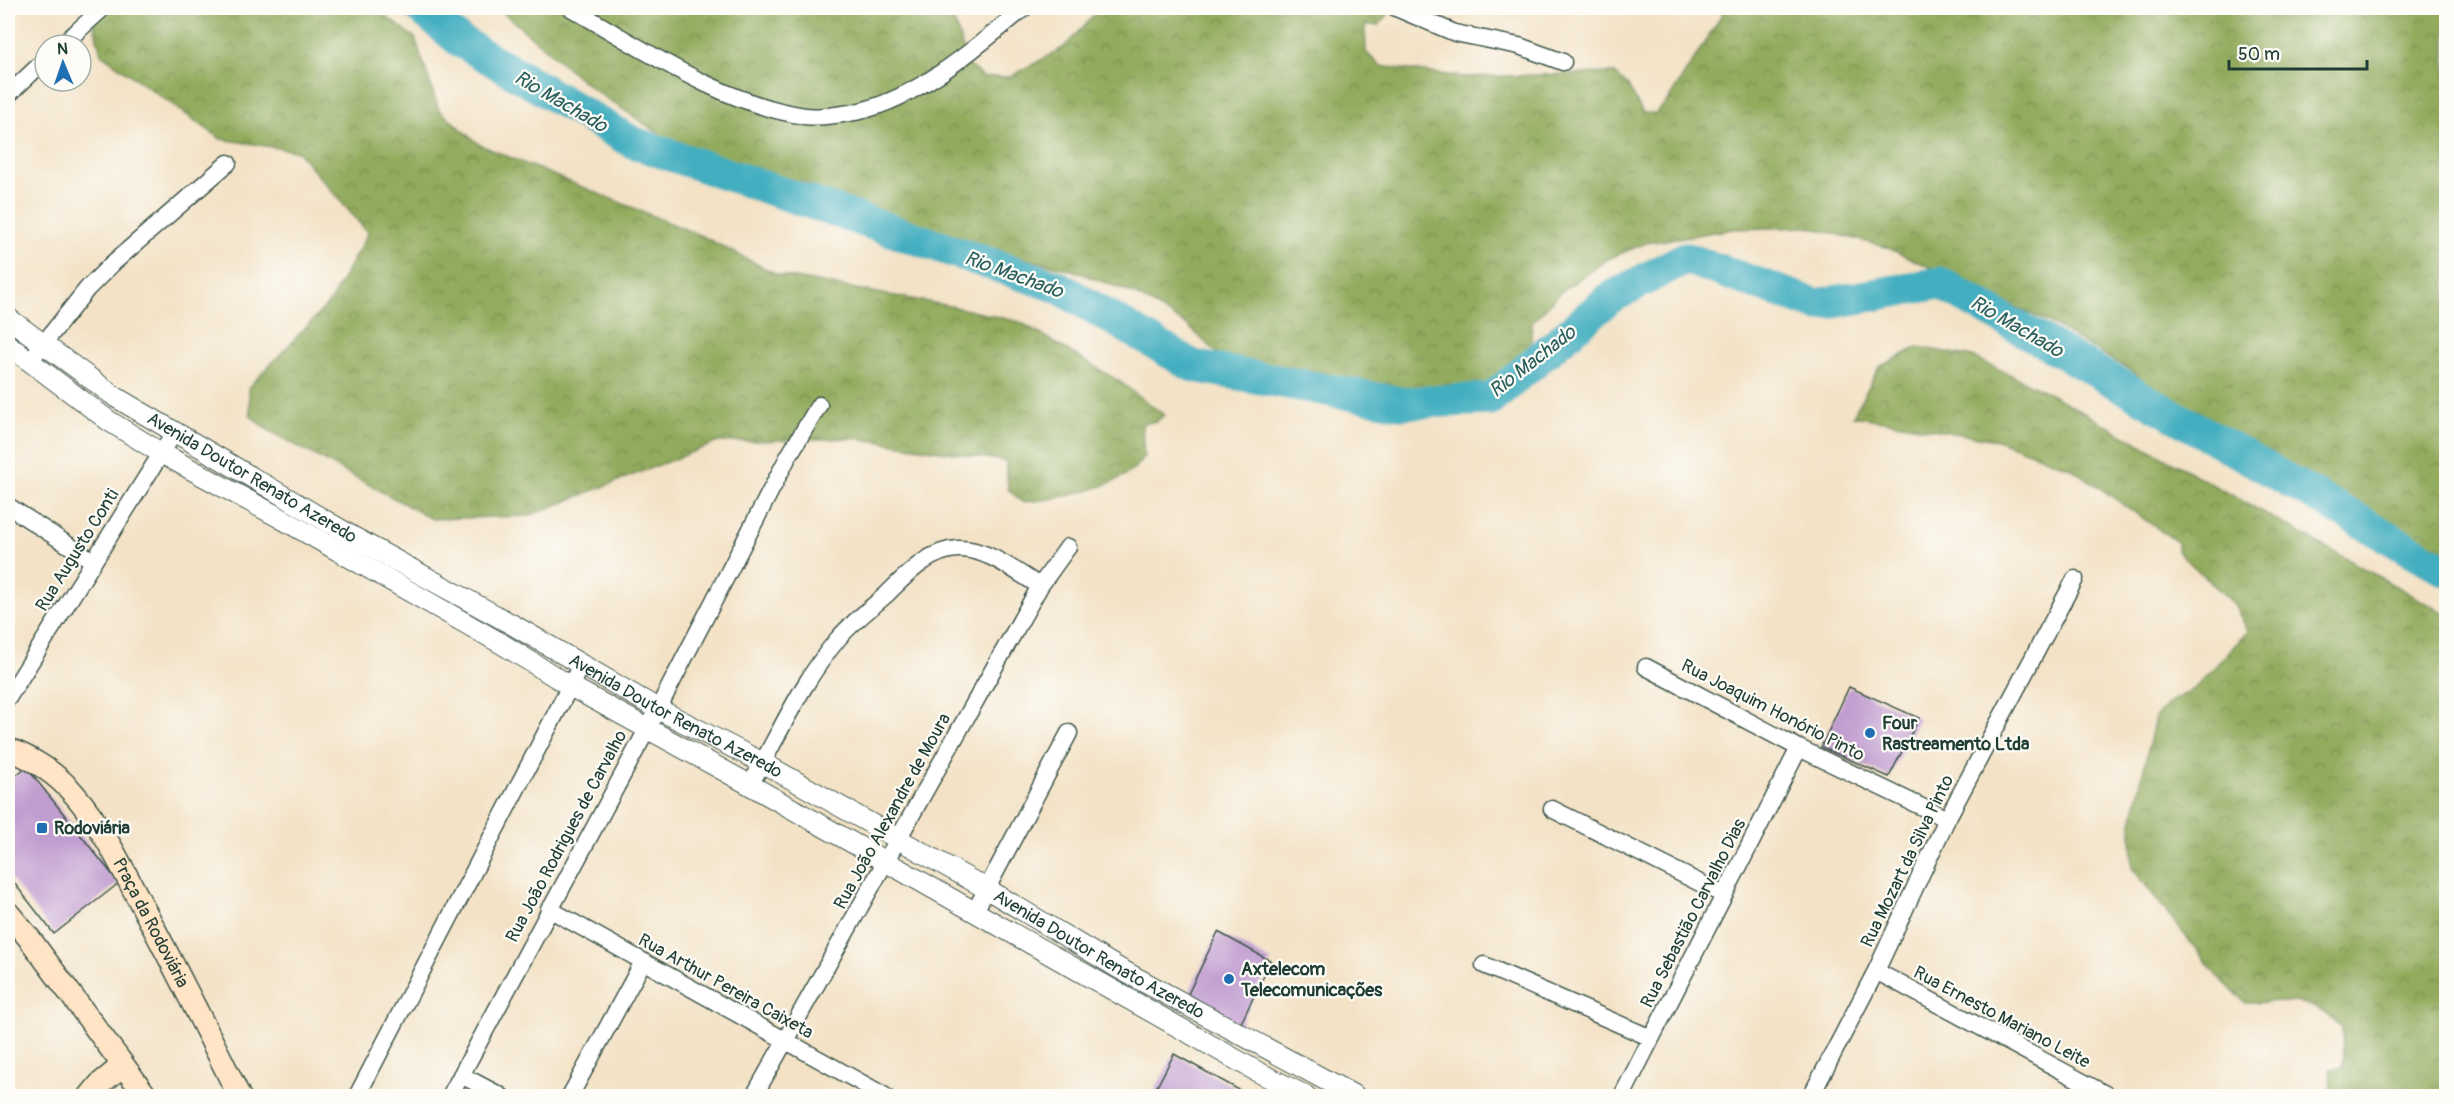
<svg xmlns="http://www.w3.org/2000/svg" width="2454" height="1104" font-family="Pangolin,sans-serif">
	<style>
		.forest { fill: url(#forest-crowns); stroke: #587448; stroke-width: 1.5 }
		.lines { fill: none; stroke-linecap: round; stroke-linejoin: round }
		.river { stroke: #42aec0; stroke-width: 33 }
		.building { fill: #c19ed0 }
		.minor-casing { stroke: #3f564a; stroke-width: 19 }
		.tertiary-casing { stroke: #3f564a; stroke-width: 22 }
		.secondary-casing { stroke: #3f564a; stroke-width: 25 }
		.minor { stroke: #fff; stroke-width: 16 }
		.tertiary { stroke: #fff; stroke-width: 20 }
		.secondary { stroke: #ffe4c6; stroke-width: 22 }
		.poi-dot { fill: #1f6fb2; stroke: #fdfcf7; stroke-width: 2 }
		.labels { text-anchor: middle; stroke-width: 4.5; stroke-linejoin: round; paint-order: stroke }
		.street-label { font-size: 18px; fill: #1f3d34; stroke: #fdfcf7 }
		.poi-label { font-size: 18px; font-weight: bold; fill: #1f3d34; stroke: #fdfcf7; text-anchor: start }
		.water-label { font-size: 20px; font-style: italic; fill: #2a5f5e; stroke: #fdfcf7 }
	</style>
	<defs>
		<pattern id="forest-crowns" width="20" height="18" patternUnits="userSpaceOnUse" patternTransform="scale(1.5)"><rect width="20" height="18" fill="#92ab5d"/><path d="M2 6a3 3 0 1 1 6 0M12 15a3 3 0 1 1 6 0" fill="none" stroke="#778c4e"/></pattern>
	</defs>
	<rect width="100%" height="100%" fill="#fdfcf7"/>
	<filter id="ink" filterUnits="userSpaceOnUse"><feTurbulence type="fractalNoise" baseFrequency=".0167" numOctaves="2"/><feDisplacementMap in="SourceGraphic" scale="12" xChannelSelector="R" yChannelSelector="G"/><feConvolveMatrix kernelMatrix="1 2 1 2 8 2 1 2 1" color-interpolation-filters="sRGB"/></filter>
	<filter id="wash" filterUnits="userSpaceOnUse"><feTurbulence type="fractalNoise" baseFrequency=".008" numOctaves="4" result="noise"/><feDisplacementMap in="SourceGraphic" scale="24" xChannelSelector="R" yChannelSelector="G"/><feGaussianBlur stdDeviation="1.35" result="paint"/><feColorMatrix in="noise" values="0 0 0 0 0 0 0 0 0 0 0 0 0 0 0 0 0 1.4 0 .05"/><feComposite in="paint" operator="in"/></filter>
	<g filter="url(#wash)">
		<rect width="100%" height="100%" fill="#f3e2c6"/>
		<!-- forest -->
		<path class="forest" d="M90 8H375L415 38 439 110 480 145 704 237 778 275 950 306 1020 322 1119 381 1164 415 1157 421 1142 424 1144 457C1140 462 1136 468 1131 471 1109 489 1050 501 1022 502L1008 489 1006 461 855 438 718 442 528 516 432 519 264 428 250 415 249 387 329 303 368 233 297 151 221 139 101 54Z
			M498 8H950L968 64 982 77H1010L1063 48 1101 8H1392V10L1379 25H1365L1366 52 1380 66 1463 77 1614 73 1628 86 1643 113H1656L1669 99 1722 15V8H2446V559L2304 492 2230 451 2130 370 2048 322 1886 247 1809 227 1733 229 1646 243 1610 258 1564 289 1532 322 1528 381 1510 396 1362 400 1288 373 1239 374 1187 325 1135 294 1072 270 809 209 710 168 591 88Z
			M1918 347 1973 357 2039 388 2446 614V1096H2331L2330 1069 2343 1068 2342 1027C2309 995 2288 1001 2246 1003L2217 976 2132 868 2131 827 2155 717 2168 703 2195 688 2248 631 2234 604 2177 551V542L2071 468 1997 440 1853 416 1879 367Z"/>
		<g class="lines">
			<!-- river -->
			<path class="river" d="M420 8 460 41 632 142 1058 287 1193 366 1400 403 1491 399 1610 298 1685 258 1817 305 1940 283 2446 570"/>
		</g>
		<g id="blocks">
			<!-- building -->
			<path class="building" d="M1849 687 1919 718 1889 777 1821 747Z
				M26 767 119 883 54 934 8 875V782Z
				M1218 932 1271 961 1240 1025 1187 996Z
				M1174 1054 1250 1096H1152Z"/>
		</g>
	</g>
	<g filter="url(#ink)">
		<use href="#blocks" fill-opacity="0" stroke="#3f564a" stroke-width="1.5"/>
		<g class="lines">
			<!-- minor casing -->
			<g class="minor-casing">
				<path id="minor" d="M571 8C643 49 722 104 805 116 818 118 847 114 860 111 920 97 978 46 1024 8
					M1396 8 1455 33 1519 46 1563 62
					M62 45 103 8
					M8 95 45 60
					M29 362 87 289 113 263 228 163
					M8 506 93 561
					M1646 667 1799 748 1947 819
					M8 698 174 433
					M750 785C778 737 801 683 837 640 851 623 870 609 887 594 906 575 929 550 958 549 987 548 1016 572 1040 586
					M1552 809 1724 895
					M549 909 885 1096
					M975 911 1069 733
					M1484 965 1651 1038
					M1876 971 2109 1096
					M461 1075 501 1096
					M357 1096 581 665
					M450 1096 658 709 788 457 819 405
					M570 1096 643 962
					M754 1096 1040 586 1068 547
					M1622 1096 1799 748
					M1811 1096 1876 971 1947 819 2075 579"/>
			</g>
			<!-- tertiary casing -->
			<g class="tertiary-casing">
				<g id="tertiary">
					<path id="s1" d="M8 318 117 398 355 538 513 625 658 709 763 763 987 889 1120 969 1355 1096"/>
					<path d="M8 345 109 421 161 453 284 520 502 644 570 686 750 785 1258 1072 1306 1096"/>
				</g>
			</g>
			<!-- secondary casing -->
			<g class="secondary-casing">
				<g id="secondary">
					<path id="s2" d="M8 749C33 758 58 775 75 795 105 830 124 872 146 913 178 974 209 1034 239 1096"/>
					<path d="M8 913 29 938 146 1096"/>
					<path d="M90 1096 100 1084 122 1066"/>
				</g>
			</g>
			<!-- minor -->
			<use href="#minor" class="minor"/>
			<!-- tertiary -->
			<use href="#tertiary" class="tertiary"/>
			<!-- secondary -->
			<use href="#secondary" class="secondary"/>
		</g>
	</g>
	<!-- markers -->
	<g class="poi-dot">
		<circle cx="1870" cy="733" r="6"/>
		<rect x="36" y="822" width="12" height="12" rx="3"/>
		<circle cx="1229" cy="979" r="6"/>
	</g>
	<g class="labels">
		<!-- street labels -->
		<g class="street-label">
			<text dy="6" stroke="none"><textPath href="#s1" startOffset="292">Avenida Doutor Renato Azeredo</textPath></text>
			<text transform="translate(77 550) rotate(-58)" y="6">Rua Augusto Conti</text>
			<text transform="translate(1773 710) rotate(27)" y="6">Rua Joaquim Honório Pinto</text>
			<text dy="6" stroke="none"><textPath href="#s1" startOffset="778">Avenida Doutor Renato Azeredo</textPath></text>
			<text transform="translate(892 811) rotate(-61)" y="6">Rua João Alexandre de Moura</text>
			<text transform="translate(566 836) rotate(-62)" y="6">Rua João Rodrigues de Carvalho</text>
			<text transform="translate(1907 861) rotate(-64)" y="6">Rua Mozart da Silva Pinto</text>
			<text transform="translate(1693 913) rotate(-63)" y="6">Rua Sebastião Carvalho Dias</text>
			<text dy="6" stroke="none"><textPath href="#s2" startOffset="231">Praça da Rodoviária</textPath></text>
			<text dy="6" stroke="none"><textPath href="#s1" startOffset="1264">Avenida Doutor Renato Azeredo</textPath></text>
			<text transform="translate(726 986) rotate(29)" y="6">Rua Arthur Pereira Caixeta</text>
			<text transform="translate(2002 1017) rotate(28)" y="6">Rua Ernesto Mariano Leite</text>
		</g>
		<!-- poi labels -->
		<g class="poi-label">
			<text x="1882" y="729">Four<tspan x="1882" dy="21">Rastreamento Ltda</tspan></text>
			<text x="54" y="834">Rodoviária</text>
			<text x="1241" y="975">Axtelecom<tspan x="1241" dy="21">Telecomunicações</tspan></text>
		</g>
		<!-- water labels -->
		<g class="water-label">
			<text transform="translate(561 101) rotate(30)" y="7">Rio Machado</text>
			<text transform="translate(1014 274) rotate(20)" y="7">Rio Machado</text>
			<text transform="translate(2017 326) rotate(30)" y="7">Rio Machado</text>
			<text transform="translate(1532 361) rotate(-38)" y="7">Rio Machado</text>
		</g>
	</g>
	<!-- margin -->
	<rect width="2454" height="1104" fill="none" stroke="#fdfcf7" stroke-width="30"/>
	<!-- north arrow -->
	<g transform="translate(63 63) rotate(358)"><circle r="28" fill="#fdfcf7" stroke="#a4b0a9" stroke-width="1.5"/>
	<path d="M0-4.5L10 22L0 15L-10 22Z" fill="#1f6fb2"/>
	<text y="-9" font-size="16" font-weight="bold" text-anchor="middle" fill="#1f3d34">N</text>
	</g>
	<!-- scale -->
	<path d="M2229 60v9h138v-9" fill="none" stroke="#1f3d34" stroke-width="3"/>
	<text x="2238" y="60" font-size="18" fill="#1f3d34" stroke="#fdfcf7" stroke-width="4.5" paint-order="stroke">50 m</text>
</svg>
